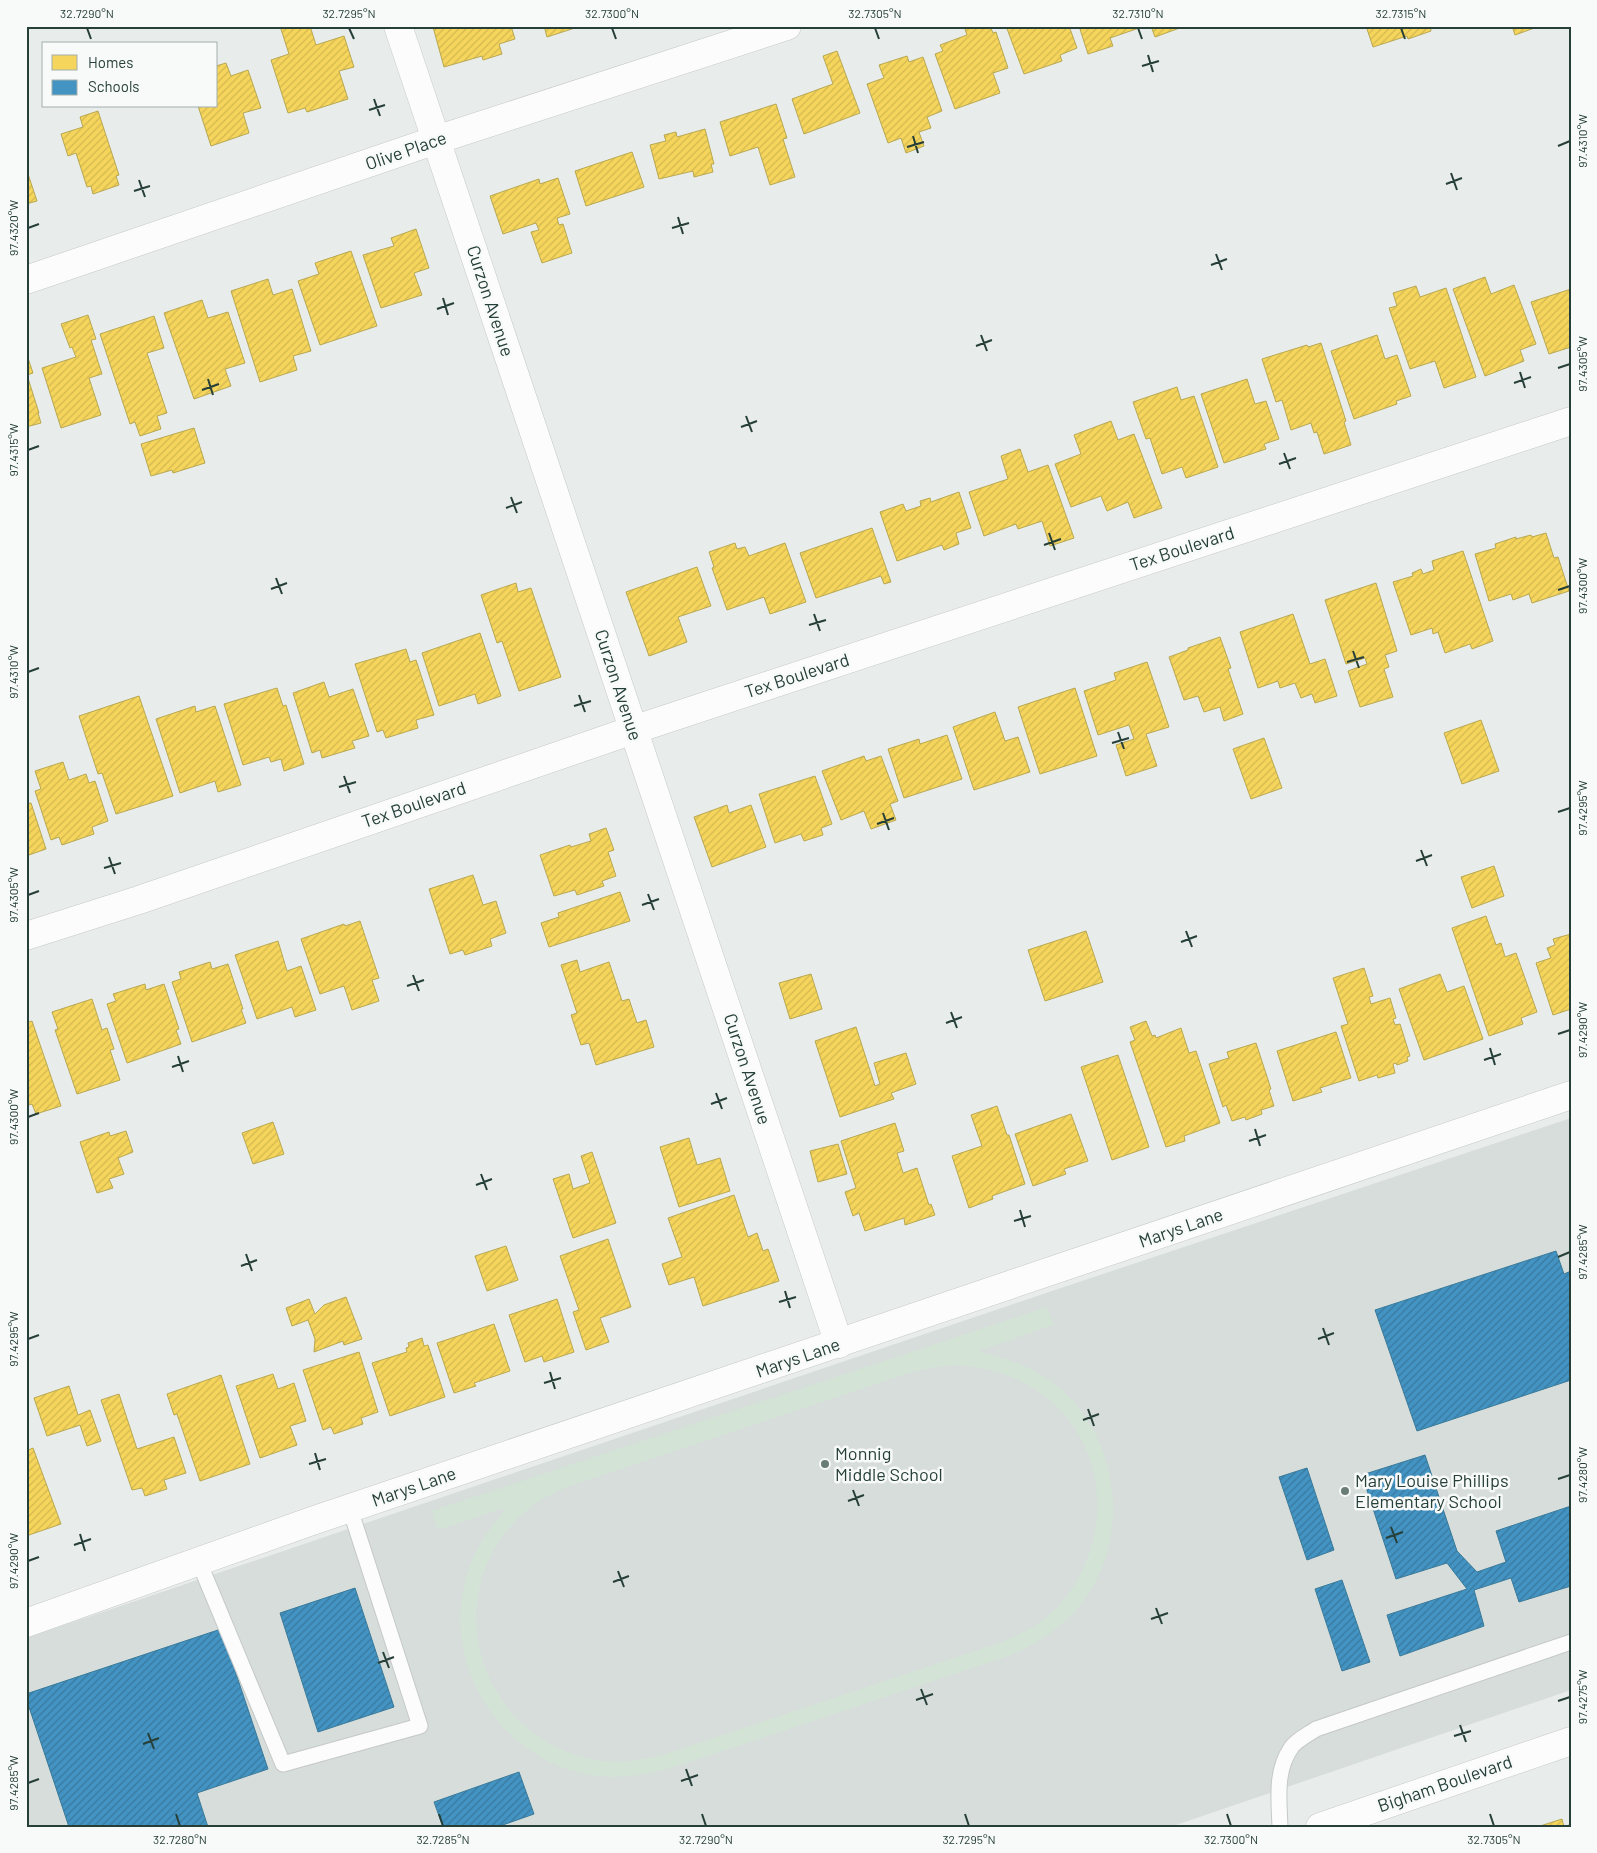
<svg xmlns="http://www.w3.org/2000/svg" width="1597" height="1853" font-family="Barlow,sans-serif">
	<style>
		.built { fill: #d6ddda }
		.pitch { fill: #d3e4d7; fill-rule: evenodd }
		.homes { fill: url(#homes-hatch); stroke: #b8a851 }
		.schools { fill: url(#schools-hatch); stroke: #3a7a99 }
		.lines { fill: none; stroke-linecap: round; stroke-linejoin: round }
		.lane-casing { stroke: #c5c9c7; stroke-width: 17 }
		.street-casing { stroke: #c5c9c7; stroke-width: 29 }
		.lane { stroke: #fcfcfc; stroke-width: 15 }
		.street { stroke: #fcfcfc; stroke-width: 28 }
		.ticks { fill: none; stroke: #263f38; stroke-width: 2 }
		.poi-dot { fill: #6a7c76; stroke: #f7faf9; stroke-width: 2 }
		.labels { text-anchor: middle; stroke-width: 5; stroke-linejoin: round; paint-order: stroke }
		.street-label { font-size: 18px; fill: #263f38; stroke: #f7faf9 }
		.poi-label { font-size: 18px; fill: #263f38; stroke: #f7faf9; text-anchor: start }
		.neatline { fill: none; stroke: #263f38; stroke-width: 2 }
		.ticks-label { font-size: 12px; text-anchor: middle; fill: #263f38 }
	</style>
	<defs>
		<pattern id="homes-hatch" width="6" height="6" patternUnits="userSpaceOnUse" patternTransform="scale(1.25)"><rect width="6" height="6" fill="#f6d55c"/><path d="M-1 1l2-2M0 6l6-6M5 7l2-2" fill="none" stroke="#d3b851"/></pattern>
		<pattern id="schools-hatch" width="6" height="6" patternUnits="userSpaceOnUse" patternTransform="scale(1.25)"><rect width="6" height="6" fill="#4393c3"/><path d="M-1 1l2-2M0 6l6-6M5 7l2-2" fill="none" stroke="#38799f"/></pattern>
	</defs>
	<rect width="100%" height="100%" fill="#e8ecea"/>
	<!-- built -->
	<path class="built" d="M1571 1118V1690L1170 1827H26V1638L1052 1291Z"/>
	<!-- pitch -->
	<path class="pitch" d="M1047 1307 1053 1325 978 1351C1002 1358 1026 1364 1048 1379 1117 1427 1134 1530 1085 1599 1065 1627 1037 1644 1006 1657L667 1769C634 1778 602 1780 570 1770 489 1744 441 1653 468 1572 476 1546 490 1528 507 1507L438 1530 432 1511ZM956 1365C986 1367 1013 1374 1038 1391 1118 1445 1115 1563 1042 1621 1030 1630 1016 1636 1002 1642L662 1755C647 1758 632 1762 617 1762 482 1757 425 1590 532 1506 544 1497 558 1491 572 1485L912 1372 934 1367Z"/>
	<!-- homes -->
	<path class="homes" d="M280 26H310L316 45 344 36 354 67 339 71 348 99 307 112 305 108 288 113 271 60 289 54Z
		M511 26 515 39 499 44 502 54 483 60 482 56 444 67 433 27Z
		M544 26H581L547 37Z
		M964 26H990L993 33 996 32 1008 68 993 73 1000 93 955 109 935 54 943 51 940 45 967 35Z
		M1006 26H1069L1077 48 1060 55 1062 61 1024 74Z
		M1079 26H1141L1142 27 1110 38 1113 46 1088 54Z
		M1151 26H1185L1155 37Z
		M1366 26H1430L1431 31 1408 39 1407 36 1373 47Z
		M1512 26H1540L1515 35Z
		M837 51 860 113 804 134 792 99 833 84 823 56Z
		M907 56 909 62 923 57 942 111 927 117 931 128 919 132 924 146 906 153 901 138 888 143 867 84 884 78 879 65Z
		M226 63 231 76 248 70 261 108 243 113 249 133 211 146 198 106H216V66Z
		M776 104 787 138 783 139 795 177 770 185 758 147 730 156 720 122Z
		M98 111 119 175 116 176 119 185 93 194 91 186 87 187 76 153 68 156 61 134 83 127 80 117Z
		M705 129 714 164H711L713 172 694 177 693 171 659 179 650 145 666 141 664 135 676 132 677 137Z
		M632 152 644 187 586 206 575 171Z
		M26 168 37 201 26 204Z
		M558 178 570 214 557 218 559 225 563 224 572 253 542 263 531 232 539 230 536 223 503 234 490 196 539 179 540 184Z
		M416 229 429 268 414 273 422 295 381 308 363 255 394 246 391 238Z
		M351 251 377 326 320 345 298 281 319 274 315 263Z
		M1485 277 1491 294 1514 285 1536 344 1520 350 1524 361 1485 376 1453 289Z
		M268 279 273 295 292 289 311 351 293 356 297 370 260 382 231 291Z
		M1416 286 1420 297 1446 288 1476 377 1444 388 1435 361 1410 369 1389 308 1397 306 1393 293Z
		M1571 289V347L1549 354 1531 302Z
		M202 300 208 318 228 312 245 363 225 369 231 386 194 399 164 313Z
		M88 315 96 339 91 340 102 374 89 378 101 415 61 428 42 368 76 357 72 347 70 348 61 324Z
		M154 316 164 348 147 353 167 413 157 416 161 429 140 436 135 422 130 424 100 334Z
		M1377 335 1385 359 1397 355 1411 396 1396 401 1397 404 1354 419 1331 351Z
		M1321 343 1346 421 1344 422 1351 445 1324 454 1317 432 1314 433 1311 423 1291 430 1282 400 1276 402 1262 359 1307 345 1308 347Z
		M26 352 33 373 27 375 39 413H38L41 423 26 427Z
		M1247 379 1255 404 1266 401 1279 439 1264 444 1266 449 1224 463 1201 394Z
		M1177 387 1181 400 1194 396 1218 467 1186 478 1182 467 1162 474 1150 438 1146 439 1133 402Z
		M1111 421 1118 440 1134 434 1162 508 1134 518 1128 502 1107 511 1101 496 1071 507 1055 464 1081 454 1074 435Z
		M194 428 205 463 173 473 172 470 151 476 141 444Z
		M1020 449 1028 472 1048 465 1074 538 1050 546 1042 521 1018 529 1016 524 984 536 969 492 1008 479 1001 456Z
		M959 492 971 528 956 533 959 544 944 550 942 545 897 561 880 512 903 504 906 511 921 506 920 501 930 498 931 502Z
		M872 528 891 582 884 584 881 576 816 598 800 553Z
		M1546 533 1554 558 1558 557 1569 591 1532 603 1529 594 1513 600 1511 594 1489 601 1475 554 1496 548 1495 544 1516 537V539L1531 535 1532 537Z
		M735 543 737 549 745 547 749 556 785 543 806 602 770 614 764 597 727 610 712 568 714 567 709 552Z
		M1463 551 1493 641 1472 649 1470 644 1445 653 1438 632 1433 634 1432 628 1411 635 1393 582 1413 576 1412 573 1421 569 1423 574 1434 570 1432 561Z
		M697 567 711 606 678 617 687 642 649 656 626 592Z
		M516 583 518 592 531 588 561 677 519 691 502 641 497 643 481 595Z
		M1376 583 1397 651 1385 655 1389 667 1384 669 1393 697 1360 707 1348 671 1367 664 1365 658 1346 664 1325 600Z
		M1293 614 1310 664 1325 659 1337 696 1315 703 1312 694 1301 698 1295 683 1280 688 1278 681 1258 688 1240 632Z
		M480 633 501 696 478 704 475 694 439 706 422 653Z
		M1220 637 1231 668 1228 669 1243 714 1224 721 1220 707 1204 712 1198 696 1184 700 1169 657 1188 650V648Z
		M406 649 410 662 416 660 434 715 416 720 418 728 386 738 383 730 377 732 355 664Z
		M1147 662 1169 727 1146 734 1157 766 1126 776 1116 745 1134 739 1129 725 1098 735 1084 691 1116 680 1114 673Z
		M324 682 329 697 353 689 369 736 352 741 355 748 322 758 320 750 312 753 293 693Z
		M277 688 283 706 286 705 304 764 284 771 281 759 271 762 269 757 243 765 224 704Z
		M1075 688 1097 756 1040 774 1018 707Z
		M139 696 173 796 116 814 102 773 98 774 79 716Z
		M195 706 196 712 215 706 241 785 218 792 215 781 180 793 156 719Z
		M995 712 1005 741 1018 737 1030 772 974 790 953 727Z
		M1481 720 1499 771 1462 784 1444 733Z
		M947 735 962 779 904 798 888 749 919 739 920 744Z
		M1264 738 1282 788 1251 799 1233 749Z
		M864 756 866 761 881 756 898 801 890 804 896 820 871 829 864 811 841 820 822 771Z
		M63 762 69 780 86 774 89 783 95 781 108 821 92 827 94 834 62 845 59 837 51 840 35 791 41 789 35 771Z
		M815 776 832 824 821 828 823 835 804 841 801 834 775 843 759 794Z
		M31 803 46 849 26 856V804Z
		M727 805 729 813 751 805 766 847 712 867 694 817Z
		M606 828 614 850 608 852 616 876 602 881 604 886 577 895 575 890 554 896 540 855 570 845 571 847 591 841 589 834Z
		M1494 866 1504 896 1472 908 1461 877Z
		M473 875 483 905 496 901 506 933 490 939 492 946 465 955 463 950 450 954 429 889Z
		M620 892 630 921 549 947 541 923 559 917 558 913Z
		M1486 916 1496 945 1501 943 1505 957 1516 953 1537 1012 1521 1018 1523 1024 1489 1036 1452 928Z
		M360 921 379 978 372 980 379 1001 352 1010 344 986 320 994 301 939 344 924 345 926Z
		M1086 931 1103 982 1045 1001 1028 950Z
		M1571 934V1009L1553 1015 1536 963 1551 958 1547 948 1555 945 1553 939Z
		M278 941 287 971 301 966 316 1010 295 1017 292 1007 257 1019 235 955Z
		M577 960 580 972 609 962 622 1001 629 999 637 1023 646 1020 654 1047 596 1065 589 1043 581 1045 571 1015 577 1013 561 965Z
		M210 962 212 969 228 964 243 1009H241L246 1023 192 1042 172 982 181 979 179 972Z
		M1364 968 1373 996 1369 997 1371 1004 1390 998 1396 1018 1393 1019 1395 1025 1400 1024 1410 1056 1407 1057 1408 1061 1397 1065 1396 1063 1393 1064 1395 1073 1378 1078 1377 1075 1359 1081 1341 1026 1348 1024 1333 978Z
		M811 974 822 1009 790 1019 779 983Z
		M1440 974 1447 992 1464 986 1483 1039 1424 1060 1399 989Z
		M145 984 146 990 164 984 179 1029 176 1030 181 1044 127 1063 107 1004 116 1001 113 994Z
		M92 999 102 1030 107 1028 114 1049 110 1050 120 1080 77 1094 55 1030 58 1029 52 1012Z
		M32 1021 61 1106 36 1114 32 1104 26 1106V1023Z
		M1146 1021 1152 1036 1155 1035 1156 1038 1181 1028 1189 1053 1196 1051 1220 1123 1184 1136 1185 1141 1166 1147 1130 1042 1135 1040 1130 1027Z
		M856 1027 875 1086 880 1084 874 1063 906 1053 916 1084 891 1093 894 1099 840 1117 815 1041Z
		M1336 1032 1351 1078 1320 1088 1322 1092 1293 1101 1277 1051Z
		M1256 1043 1271 1089 1269 1090 1274 1106 1261 1110 1262 1114 1246 1120 1245 1117 1232 1121 1226 1105 1223 1107 1209 1064 1229 1058 1227 1052Z
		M1118 1055 1149 1147 1112 1160 1081 1067Z
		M997 1106 1007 1135H1009L1025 1184 992 1196 993 1199 969 1208 952 1156 982 1146 971 1115Z
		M1071 1114 1088 1161 1064 1169 1066 1174 1033 1186 1015 1134Z
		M273 1122 284 1154 253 1164 242 1133Z
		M895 1123 904 1151 897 1153 903 1173 917 1168 929 1205 931 1204 935 1215 905 1225 904 1218 865 1231 859 1213 853 1216 845 1192 856 1188 841 1141Z
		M126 1131 133 1152 118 1158 124 1174 109 1179 113 1188 97 1193 80 1142 109 1132 110 1136Z
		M689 1138 697 1165 720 1158 730 1191 679 1207 660 1147Z
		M838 1144 847 1174 818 1182 810 1151Z
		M592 1152 616 1223 573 1238 553 1179 569 1174 573 1189 590 1183 581 1156Z
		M734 1195 748 1237 757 1233 763 1251 768 1249 779 1281 703 1306 694 1277 669 1285 662 1264 682 1257 668 1218Z
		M608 1239 631 1307 600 1318 609 1342 586 1350 573 1312 579 1310 560 1256Z
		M506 1246 518 1280 487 1291 475 1256Z
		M346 1297 362 1339 344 1345 343 1341 314 1352 315 1339 308 1320 292 1326 286 1308 309 1299 315 1314 324 1305Z
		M557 1299 574 1352 544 1362 542 1356 525 1362 509 1315Z
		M494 1324 510 1371 474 1383 476 1386 454 1393 437 1343Z
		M422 1338 424 1346 428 1345 445 1397 390 1416 372 1363 407 1352 406 1348 409 1347 408 1343Z
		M359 1352 378 1412 361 1418 363 1424 334 1434 331 1427 323 1430 303 1370Z
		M273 1374 278 1389 294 1383 306 1421 290 1426 297 1445 260 1458 236 1386Z
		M221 1375 250 1464 200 1481 177 1414 174 1415 167 1394Z
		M69 1386 78 1415 90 1410 101 1441 87 1446 80 1425 47 1436 34 1398Z
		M119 1394 137 1449 174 1437 186 1473 164 1480 167 1489 145 1496 142 1488 132 1490 101 1400Z
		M33 1448 61 1524 26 1536V1451Z
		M1562 1819 1564 1827 1571 1824V1827H1537Z"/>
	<!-- schools -->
	<path class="schools" d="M1556 1251 1564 1274 1571 1271V1380L1417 1431 1375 1310Z
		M1425 1455 1457 1551 1477 1572 1506 1562 1496 1531 1571 1506V1586L1519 1602 1511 1578 1474 1590 1484 1626 1400 1656 1387 1615 1467 1589 1447 1563 1396 1579 1362 1475Z
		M1307 1468 1334 1550 1307 1560 1279 1477Z
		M1342 1580 1370 1662 1342 1671 1315 1589Z
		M355 1588 394 1707 318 1732 280 1613Z
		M221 1629 268 1769 197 1793 208 1827H69L26 1698V1694Z
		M519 1772 534 1814 497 1827H443L434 1802Z"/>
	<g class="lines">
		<!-- lane casing -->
		<g class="lane-casing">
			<path id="lane" d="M199 1562 283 1764 420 1726 350 1509
				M1280 1827C1279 1800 1275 1771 1291 1748 1296 1740 1309 1734 1316 1729L1571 1642"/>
		</g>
		<!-- street casing -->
		<g class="street-casing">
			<path id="street" d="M398 26 839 1344
				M26 280 436 140 787 26
				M26 936 139 900 633 730 1571 421
				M26 1623 309 1522 1571 1095
				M1320 1827 1571 1741"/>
		</g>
		<!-- lane -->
		<use href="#lane" class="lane"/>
		<!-- street -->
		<use href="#street" class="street"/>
	</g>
	<!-- ticks -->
	<path class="ticks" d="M87 28 91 39M349 28 354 39M612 28 616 39M875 28 879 39M1138 28 1142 39M1401 28 1405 39M1148 55 1153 72M1142 66 1159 61M374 99 380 116M369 110 385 105M913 136 918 153M1558 146 1570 141M907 147 924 142M1451 173 1457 190M139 180 145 197M1446 184 1462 178M134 191 150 186M678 217 683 234M28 228 39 224M672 228 689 223M1216 254 1222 270M1211 265 1227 259M443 298 448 315M437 309 454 303M981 335 987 351M976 346 992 340M1558 368 1570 364M1520 372 1525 388M208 379 213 395M1514 383 1531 377M202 390 219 384M746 416 752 432M741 427 757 421M28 450 39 446M1284 453 1290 469M1279 464 1296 458M511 497 517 513M506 508 522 502M1049 533 1055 550M1044 545 1061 539M276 578 282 594M271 589 287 583M1558 590 1570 586M814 614 820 631M809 625 826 620M1353 651 1359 668M1347 662 1364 657M28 672 39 668M579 695 585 712M574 706 591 701M1118 732 1124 749M1112 743 1129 738M344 776 350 793M339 787 356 782M1558 812 1570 808M883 813 889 830M877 824 894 818M1421 850 1427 866M109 857 115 874M1416 861 1432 855M104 868 121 863M648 894 654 910M28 895 39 891M642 905 659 899M1186 931 1192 947M1181 942 1197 936M413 975 419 991M407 986 424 980M951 1012 957 1028M946 1023 962 1017M1558 1034 1570 1030M1490 1048 1495 1065M178 1056 183 1072M1484 1060 1501 1054M172 1067 189 1061M716 1093 722 1109M711 1104 727 1098M28 1117 39 1113M1255 1129 1260 1146M1249 1141 1266 1135M481 1174 487 1190M476 1185 492 1179M1020 1210 1025 1227M1014 1221 1031 1216M246 1254 252 1271M1558 1257 1570 1252M241 1266 257 1260M785 1291 790 1308M779 1302 796 1297M1323 1328 1329 1345M28 1339 39 1335M1318 1339 1334 1333M550 1372 555 1389M544 1383 561 1378M1088 1409 1094 1426M1083 1420 1099 1414M315 1453 320 1470M309 1464 326 1459M1558 1479 1570 1475M853 1490 859 1506M848 1501 864 1495M1391 1527 1397 1543M80 1534 85 1551M1386 1538 1403 1532M74 1545 91 1539M28 1561 39 1557M618 1571 624 1587M613 1582 629 1576M1156 1608 1162 1624M1151 1619 1168 1613M383 1652 389 1668M378 1663 394 1657M921 1689 927 1705M916 1700 933 1694M1558 1701 1570 1697M1460 1725 1466 1742M148 1733 154 1749M1454 1736 1471 1731M143 1744 159 1738M686 1769 692 1786M681 1781 698 1775M28 1783 39 1779M176 1814 180 1826M439 1814 443 1826M702 1814 706 1826M965 1814 969 1826M1227 1814 1231 1826M1490 1814 1494 1826"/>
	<!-- markers -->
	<g class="poi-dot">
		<circle cx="825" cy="1464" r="5"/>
		<circle cx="1345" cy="1491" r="5"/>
	</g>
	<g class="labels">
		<!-- street labels -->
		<g class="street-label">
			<text transform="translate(406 151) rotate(-19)" y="6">Olive Place</text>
			<text transform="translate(490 301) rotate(72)" y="6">Curzon Avenue</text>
			<text transform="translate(1182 549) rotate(-18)" y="6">Tex Boulevard</text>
			<text transform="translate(797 676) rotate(-18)" y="6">Tex Boulevard</text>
			<text transform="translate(618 685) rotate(72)" y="6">Curzon Avenue</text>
			<text transform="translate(414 805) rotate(-19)" y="6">Tex Boulevard</text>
			<text transform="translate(747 1069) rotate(72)" y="6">Curzon Avenue</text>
			<text transform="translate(1181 1228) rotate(-19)" y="6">Marys Lane</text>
			<text transform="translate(798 1358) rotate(-19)" y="6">Marys Lane</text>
			<text transform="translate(414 1487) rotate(-19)" y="6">Marys Lane</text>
			<text transform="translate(1445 1784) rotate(-19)" y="6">Bigham Boulevard</text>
		</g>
		<!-- poi labels -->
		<g class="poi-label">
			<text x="835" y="1460">Monnig<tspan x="835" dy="21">Middle School</tspan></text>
			<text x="1355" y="1487">Mary Louise Phillips<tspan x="1355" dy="21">Elementary School</tspan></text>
		</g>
	</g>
	<!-- border -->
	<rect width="1597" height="1853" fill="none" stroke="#f7faf9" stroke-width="55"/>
	<!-- legend -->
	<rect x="42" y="42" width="175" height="65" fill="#f7faf9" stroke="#a3afac"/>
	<rect x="52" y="55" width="25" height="15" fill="#f6d55c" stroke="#a3afac"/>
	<text x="88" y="68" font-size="15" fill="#263f38">Homes</text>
	<rect x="52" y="80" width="25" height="15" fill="#4393c3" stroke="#a3afac"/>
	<text x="88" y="92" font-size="15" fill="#263f38">Schools</text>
	<rect x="28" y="28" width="1542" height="1798" class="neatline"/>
	<g class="ticks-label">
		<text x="87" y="18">32.7290°N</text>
		<text x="349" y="18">32.7295°N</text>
		<text x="612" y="18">32.7300°N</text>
		<text x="875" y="18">32.7305°N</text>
		<text x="1138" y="18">32.7310°N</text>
		<text x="1401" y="18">32.7315°N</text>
		<text transform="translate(1583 141) rotate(-90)" y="4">97.4310°W</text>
		<text transform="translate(14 228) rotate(-90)" y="4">97.4320°W</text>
		<text transform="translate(1583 364) rotate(-90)" y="4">97.4305°W</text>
		<text transform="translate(14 450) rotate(-90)" y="4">97.4315°W</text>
		<text transform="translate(1583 586) rotate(-90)" y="4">97.4300°W</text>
		<text transform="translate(14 672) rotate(-90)" y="4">97.4310°W</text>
		<text transform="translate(1583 808) rotate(-90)" y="4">97.4295°W</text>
		<text transform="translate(14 895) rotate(-90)" y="4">97.4305°W</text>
		<text transform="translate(1583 1030) rotate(-90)" y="4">97.4290°W</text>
		<text transform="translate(14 1117) rotate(-90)" y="4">97.4300°W</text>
		<text transform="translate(1583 1252) rotate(-90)" y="4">97.4285°W</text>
		<text transform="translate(14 1339) rotate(-90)" y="4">97.4295°W</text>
		<text transform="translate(1583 1475) rotate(-90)" y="4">97.4280°W</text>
		<text transform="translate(14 1561) rotate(-90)" y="4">97.4290°W</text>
		<text transform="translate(1583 1697) rotate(-90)" y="4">97.4275°W</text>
		<text transform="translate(14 1783) rotate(-90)" y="4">97.4285°W</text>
		<text x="180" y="1844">32.7280°N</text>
		<text x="443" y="1844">32.7285°N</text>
		<text x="706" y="1844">32.7290°N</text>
		<text x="969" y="1844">32.7295°N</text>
		<text x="1231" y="1844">32.7300°N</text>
		<text x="1494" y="1844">32.7305°N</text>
	</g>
</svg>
